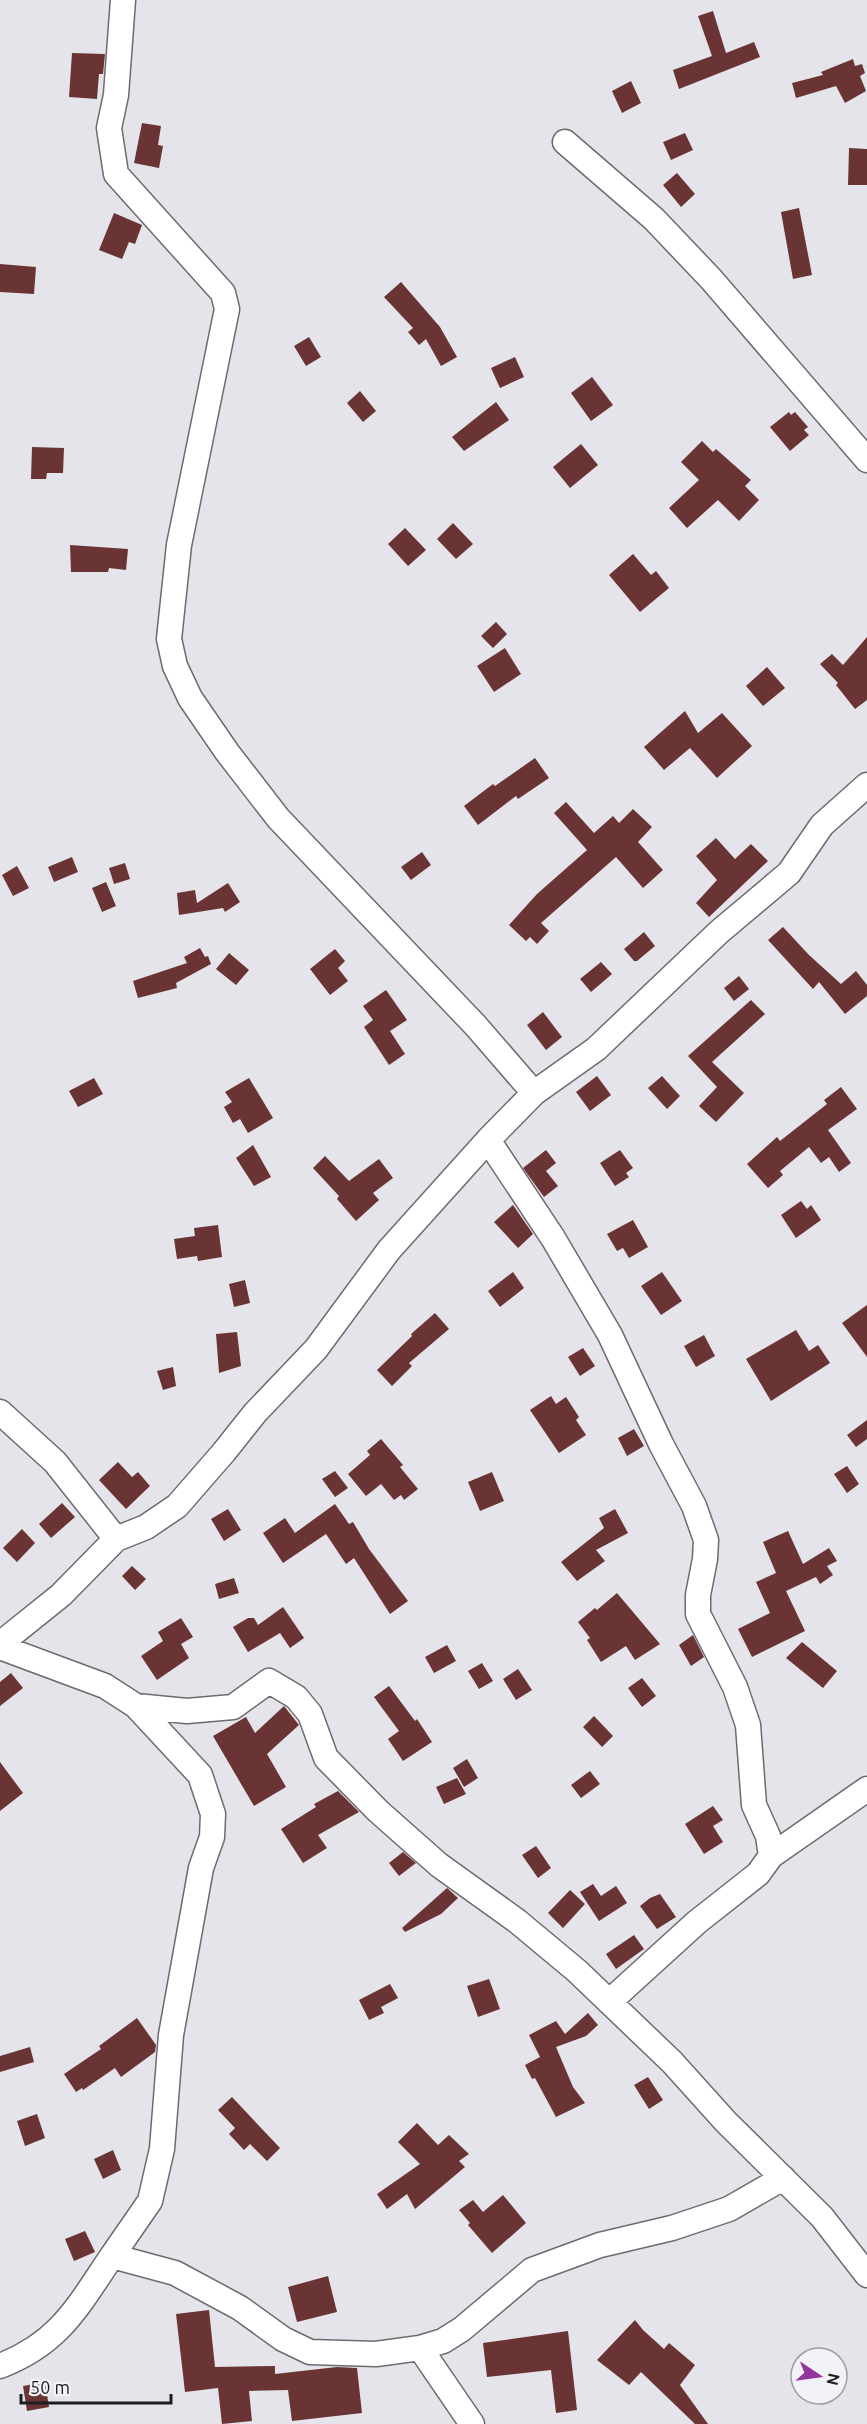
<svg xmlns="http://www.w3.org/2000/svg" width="867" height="2424" font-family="Ubuntu,sans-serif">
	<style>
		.building { fill: #6a3434 }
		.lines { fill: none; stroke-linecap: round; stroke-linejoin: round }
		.minor-casing { stroke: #6c6b70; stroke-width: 27 }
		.minor { stroke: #fff; stroke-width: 24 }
	</style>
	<rect width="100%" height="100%" fill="#e5e4ea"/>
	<!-- building -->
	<path class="building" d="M713 11 726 53 754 42 760 57 679 89 673 70 712 56 698 16Z
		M72 53 105 54 103 74H99L97 99 69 97Z
		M853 59 855 66 862 64 865 73 860 76 866 91 845 103 836 86 796 98 792 83 823 75 821 72Z
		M631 81 641 103 622 113 612 91Z
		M142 123 161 126 158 145 163 146 159 168 134 163Z
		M685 133 693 150 671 160 663 142Z
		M849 148 867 149V185H848Z
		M677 173 695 194 681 207 663 185Z
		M799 208 812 275 793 279 781 212Z
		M114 213 142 225 135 244 129 242 122 259 99 250Z
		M0 264 36 267 34 294 0 292Z
		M401 282 440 327 457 357 441 366 426 339 419 345 408 332 413 328 384 297Z
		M309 337 321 357 306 366 294 346Z
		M515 357 524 377 500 388 491 368Z
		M592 377 613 405 591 421 571 393Z
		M360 391 376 411 363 422 347 403Z
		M496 402 509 420 464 451 452 437Z
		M789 412 791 415 795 412 808 427 804 430 809 435 790 451 770 427Z
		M702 441 713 452 716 449 751 480 745 486 759 500 739 521 718 500 687 528 669 508 699 480 681 462Z
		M581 444 598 465 570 488 553 467Z
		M32 447 64 448 63 473H47L46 479H31Z
		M453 523 473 544 456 559 437 539Z
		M405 528 426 550 408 566 388 544Z
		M70 545 128 549 126 570 109 568 108 572H71Z
		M633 554 651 575 656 571 669 588 640 612 609 575Z
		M496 622 507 634 493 648 481 636Z
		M867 637V700L855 709 836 685 838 683 820 664 832 654 843 665Z
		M505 648 521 674 494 692 477 666Z
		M767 667 785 688 763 706 746 686Z
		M685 711 698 733 722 713 752 746 717 778 690 748 664 770 644 747Z
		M535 758 549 778 518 799 516 796 478 825 464 806 493 784 495 786Z
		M566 802 594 833 613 816 619 823 633 809 652 827 638 842 663 870 643 888 616 857 541 923 549 931 537 944 530 937 526 941 509 925 537 894 587 850 554 813Z
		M716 838 735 859 751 844 768 861 709 917 696 903 717 880 696 856Z
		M422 852 431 865 411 880 401 867Z
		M72 857 78 872 54 882 48 867Z
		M125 863 130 879 114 884 109 868Z
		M17 866 29 888 13 896 2 875Z
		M106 882 116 906 102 912 92 888Z
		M228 883 240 902 225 912 223 908 179 915 177 893 195 890 197 903Z
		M783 927 809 955 841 984 856 971 867 985V996L845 1014 819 982 813 989 768 940Z
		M644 932 655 946 637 961H634L624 949Z
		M200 948 205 957 208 956 211 964 176 983 177 988 138 998 133 981 187 963 184 957Z
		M335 949 345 961 338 968 348 981 330 995 310 969Z
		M229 953 249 970 236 985 216 969Z
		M601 962 612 974 591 992 580 979Z
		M739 976 749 989 734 1001 724 988Z
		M386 990 407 1020 390 1031 405 1054 389 1065 364 1027 373 1020 363 1006Z
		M751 1000 765 1014 712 1062 744 1093 716 1122 699 1106 717 1087 688 1056Z
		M543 1012 562 1037 546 1050 527 1025Z
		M597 1076 611 1095 590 1111 576 1092Z
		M662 1076 680 1096 667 1109 648 1088Z
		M94 1078 103 1094 78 1107 69 1091Z
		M249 1078 273 1118 248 1133 240 1119 233 1123 224 1107 232 1102 225 1092Z
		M841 1087 857 1109 828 1130 851 1163 839 1172 829 1157 821 1163 809 1147 780 1171 783 1175 768 1188 747 1164 777 1137 780 1141 827 1104 824 1100Z
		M253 1145 271 1177 254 1186 236 1158Z
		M546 1150 556 1163 546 1171 558 1186 544 1197 523 1168Z
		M620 1150 633 1168 626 1173 629 1177 615 1186 600 1163Z
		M325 1156 349 1181 379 1159 393 1178 373 1193 379 1200 356 1221 337 1199 339 1196 313 1168Z
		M801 1201 807 1209 811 1205 821 1220 796 1238 781 1215Z
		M513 1205 533 1234 518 1248 494 1222Z
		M633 1220 648 1247 629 1258 623 1248 617 1251 607 1234Z
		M218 1225 222 1257 198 1261 197 1256 177 1259 174 1239 195 1236 194 1228Z
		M513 1272 524 1288 500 1307 488 1291Z
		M662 1272 682 1301 661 1315 641 1286Z
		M245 1280 250 1303 234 1307 229 1284Z
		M867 1305V1357L842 1323Z
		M435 1313 449 1329 409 1363 412 1366 392 1386 377 1370 412 1336 411 1334Z
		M796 1330 809 1351 818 1345 830 1363 771 1401 746 1359Z
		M237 1332 241 1366 219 1373 216 1334Z
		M704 1335 715 1356 696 1367 684 1346Z
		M583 1348 595 1366 580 1376 568 1357Z
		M173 1367 176 1386 163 1390 157 1371Z
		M551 1396 556 1404 566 1397 579 1417 576 1420 586 1435 559 1453 530 1410Z
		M867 1420V1439L856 1447 847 1435Z
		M634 1429 644 1446 627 1456 618 1438Z
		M381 1439 403 1465 400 1467 418 1489 404 1500 401 1495 394 1500 381 1484 366 1496 348 1474 370 1455 367 1451Z
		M118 1462 132 1477 138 1472 150 1486 126 1509 99 1480Z
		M847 1466 859 1484 847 1493 834 1474Z
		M335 1471 348 1488 335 1497 322 1479Z
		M492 1472 504 1501 480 1511 468 1482Z
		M62 1503 75 1517 51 1538 39 1524Z
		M335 1504 349 1524 353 1522 369 1549 408 1601 390 1614 354 1558 346 1564 326 1534 283 1563 263 1533 285 1518 295 1533Z
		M228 1509 241 1530 224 1541 211 1519Z
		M615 1509 628 1533 596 1550 605 1561 577 1581 561 1562 604 1528 599 1518Z
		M22 1529 35 1543 17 1562 3 1548Z
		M788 1531 803 1564 829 1548 837 1561 827 1566 833 1575 820 1584 816 1577 786 1591 805 1631 752 1657 738 1629 770 1613 756 1582 776 1573 763 1542Z
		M132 1566 146 1579 135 1590 122 1576Z
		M234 1578 239 1593 219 1599 215 1584Z
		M617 1593 660 1644 635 1660 626 1646 601 1662 587 1640 590 1638 578 1622 595 1608 597 1610Z
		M283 1607 304 1638 290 1648 280 1633 248 1652 233 1627 248 1618H254L258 1625Z
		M181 1618 193 1637 181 1644 189 1658 157 1680 141 1656 163 1641 158 1632Z
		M693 1635 704 1657 691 1666 679 1645Z
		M802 1642 837 1671 823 1688 786 1658Z
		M447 1645 456 1661 434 1673 425 1657Z
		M482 1663 493 1681 479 1689 468 1671Z
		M518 1669 532 1690 516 1700 503 1679Z
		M11 1673 23 1688 0 1706V1682Z
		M642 1678 656 1696 642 1707 628 1688Z
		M389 1686 415 1721 417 1719 432 1742 403 1761 388 1739 399 1731 374 1697Z
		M284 1706 299 1725 267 1754 286 1787 254 1806 213 1736 246 1717 255 1733Z
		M594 1716 613 1736 602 1747 583 1727Z
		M467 1759 478 1778 464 1787 453 1768Z
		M0 1762 23 1793 0 1811Z
		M590 1771 600 1784 581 1798 571 1785Z
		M457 1778 466 1794 444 1804 436 1787Z
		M338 1791 359 1812 318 1835 327 1848 303 1863 281 1829 316 1807 314 1804Z
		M713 1806 723 1820 713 1826 723 1842 704 1854 685 1824Z
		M536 1846 551 1868 538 1878 522 1855Z
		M403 1852 416 1863 399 1876 389 1863Z
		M593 1884 601 1896 616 1886 627 1903 599 1921 580 1892Z
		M447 1888 458 1898 441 1914 405 1932 402 1928Z
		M570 1890 585 1904 563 1928 548 1913Z
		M660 1894 676 1917 657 1929 640 1906 650 1898Z
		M634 1935 644 1949 616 1969 606 1954Z
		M489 1979 500 2009 478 2017 467 1986Z
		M390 1984 398 1998 381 2007 384 2013 369 2020 359 2000Z
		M588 2013 598 2025 586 2036 556 2047 573 2087 585 2103 556 2117 535 2078 532 2079 525 2065 540 2057 529 2035 556 2021 565 2034Z
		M137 2018 156 2045 155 2052 121 2077 115 2068 83 2090 82 2088 76 2092 64 2074 101 2049 99 2046Z
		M30 2047 34 2062 0 2072V2056Z
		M648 2077 663 2100 649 2109 634 2085Z
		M232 2097 280 2148 267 2161 250 2144 244 2150 229 2134 235 2128 218 2110Z
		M37 2114 45 2138 25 2146 17 2121Z
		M417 2123 438 2145 449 2135 469 2154 459 2161 465 2167 415 2209 407 2194 387 2209 377 2194 420 2164 398 2142Z
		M113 2150 121 2170 103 2179 94 2159Z
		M503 2195 526 2223 492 2253 468 2225 470 2223 459 2210 473 2200 483 2212Z
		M85 2231 95 2252 74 2261 65 2239Z
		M328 2276 337 2312 297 2322 288 2287Z
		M209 2310 215 2367 275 2366V2374L337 2367 357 2368 362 2413 292 2421 288 2390 249 2391 252 2421 222 2424 218 2388 185 2392 176 2314Z
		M635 2320 643 2330 664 2349 669 2343 695 2365 680 2385 708 2424H695L641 2372 629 2385 597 2360Z
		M568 2331 577 2410 556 2413 551 2370 487 2377 483 2343Z
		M45 2382 49 2407 27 2411 23 2386Z"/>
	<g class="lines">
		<!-- minor casing -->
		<g class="minor-casing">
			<path id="minor" d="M123 0 116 95 109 128 116 174 223 293 227 309 179 545 169 639 175 666 190 698 227 752 278 818 476 1026 534 1093
				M565 142 654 219 711 279 867 460
				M488 1140 553 1238 610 1335 661 1444 694 1506 706 1540 705 1559 698 1595V1614L735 1687 748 1725 754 1805 768 1836 771 1856 758 1874 697 1922 609 2002
				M0 1412 55 1462 116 1539
				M0 1644 61 1595 116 1539 146 1527 177 1506 224 1452 255 1413 316 1349 389 1250 488 1140 534 1093 596 1049 719 932 789 873 822 825 867 785
				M0 1647 105 1686 136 1706 200 1775 213 1814 212 1837 201 1868 171 2035 162 2149 150 2201 112 2256
				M136 1706 187 1711 233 1707 269 1681 296 1697 310 1714 326 1758 378 1811 439 1865 517 1921 577 1971 672 2062 726 2122 822 2217 867 2275
				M771 1856 867 1789
				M420 2348 472 2424
				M0 2366C60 2343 78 2306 112 2256L175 2273 240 2308 283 2339 310 2352 376 2354 420 2348 443 2341 462 2329 532 2270 600 2245 672 2228 729 2209 783 2178"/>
		</g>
		<!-- minor -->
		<use href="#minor" class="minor"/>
	</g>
	<!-- north arrow -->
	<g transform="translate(819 2376) rotate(103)"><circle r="28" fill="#f3f2f8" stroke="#9e9ea2" stroke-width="1.5"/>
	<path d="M0-4.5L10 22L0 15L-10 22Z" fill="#94349d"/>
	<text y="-9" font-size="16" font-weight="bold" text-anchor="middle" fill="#1f1f21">N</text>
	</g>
	<!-- scale -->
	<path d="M21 2394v9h150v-9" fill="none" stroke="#1f1f21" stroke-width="3"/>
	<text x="30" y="2394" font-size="18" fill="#1f1f21" stroke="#f3f2f8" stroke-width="4.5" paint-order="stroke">50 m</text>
</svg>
